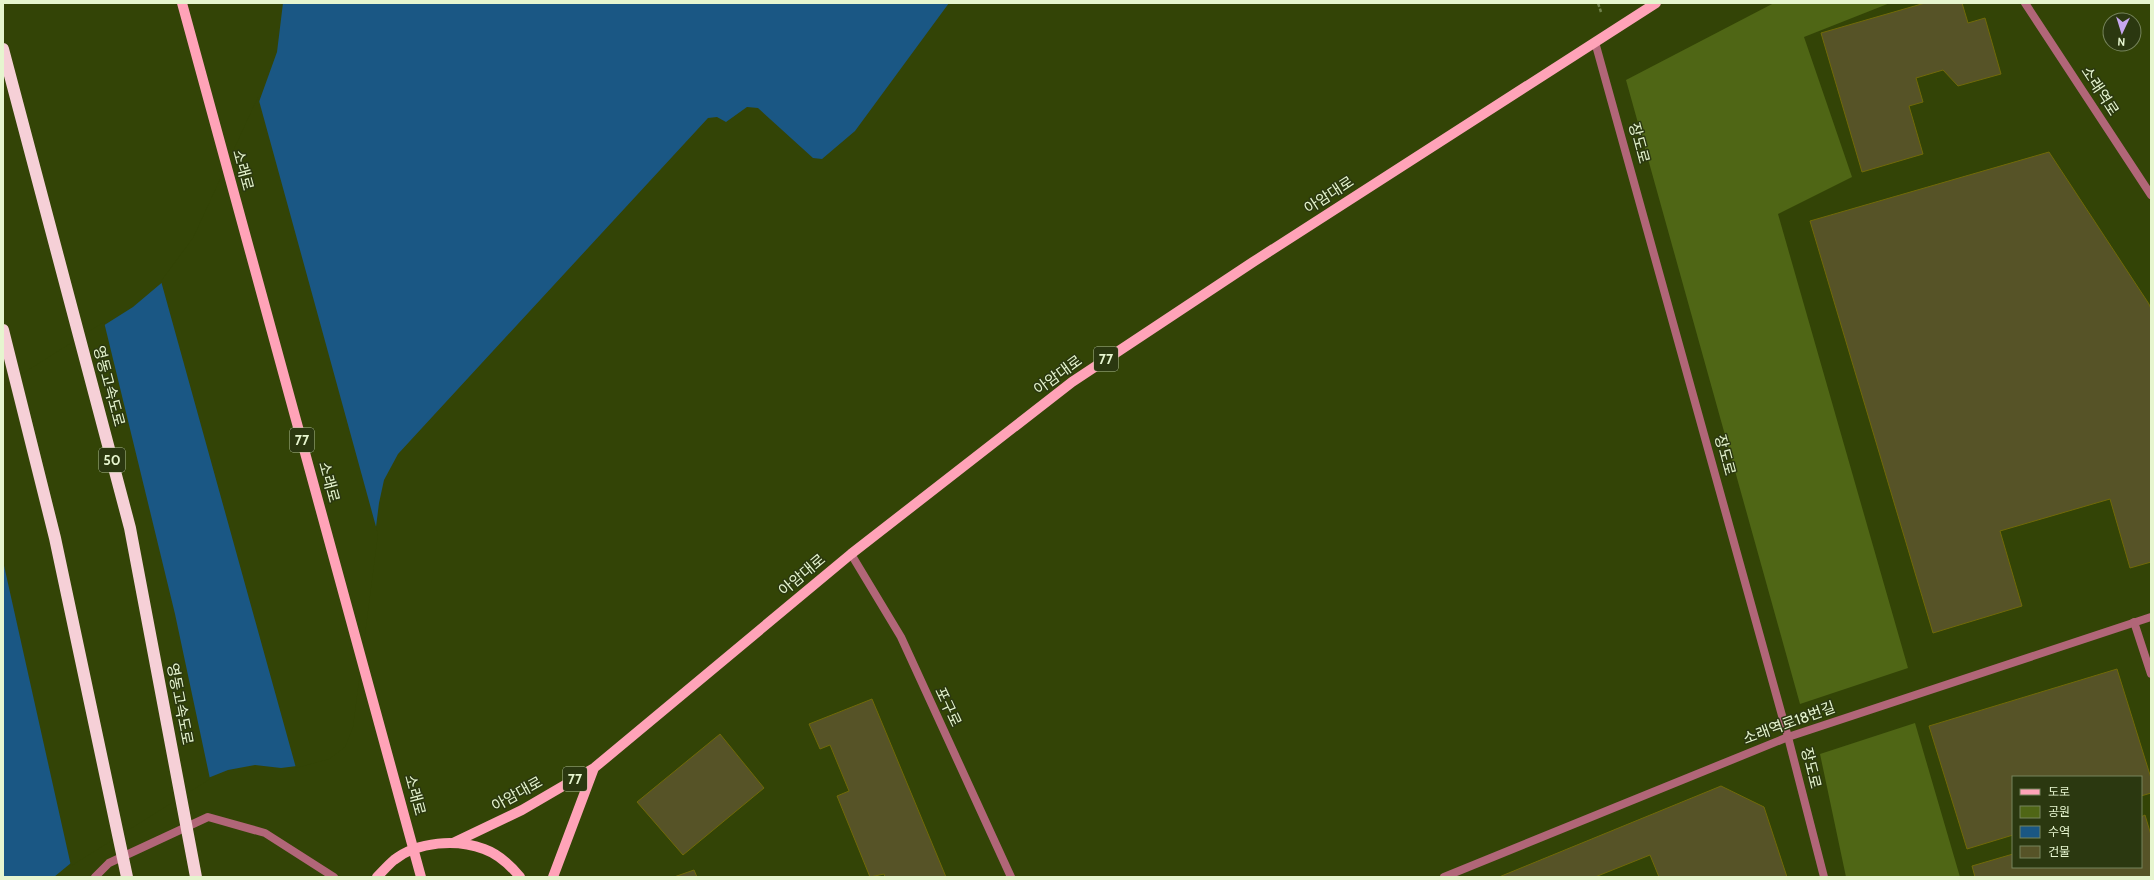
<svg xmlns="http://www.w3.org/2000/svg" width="2154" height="880" font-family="Cabin,'Noto Sans KR',sans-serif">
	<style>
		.green { fill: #4f6615 }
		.water { fill: #1a5784 }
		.pier { fill: #334406 }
		.building { fill: #565327; stroke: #716a08 }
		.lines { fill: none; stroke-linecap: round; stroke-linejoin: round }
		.path { stroke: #71824c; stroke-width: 2.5; stroke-dasharray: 4 2; stroke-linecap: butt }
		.service { stroke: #b16678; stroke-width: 8 }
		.minor { stroke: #b16678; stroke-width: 8 }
		.tertiary { stroke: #b16678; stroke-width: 8 }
		.primary { stroke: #ffa3b8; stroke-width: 10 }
		.primary-bridge { stroke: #ffa3b8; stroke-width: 10 }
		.motorway-bridge { stroke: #f6d0d7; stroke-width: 12 }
		.labels { text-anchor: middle; stroke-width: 3; stroke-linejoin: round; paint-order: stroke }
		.shield { fill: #2b3810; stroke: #aebc96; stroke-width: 1 }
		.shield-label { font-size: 14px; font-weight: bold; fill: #e6f5cf }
		.street-label { font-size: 15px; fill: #e6f5cf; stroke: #2b3810 }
	</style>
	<rect width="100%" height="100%" fill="#334406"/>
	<!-- green -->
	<path class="green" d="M1774 3H1890L1804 37 1852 177 1778 214 1908 668 1800 704 1626 80Z
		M1915 723 1960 877H1846L1820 754Z"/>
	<!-- water -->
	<path class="water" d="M283 3H949L855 131 822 159 813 158 758 108 747 107 726 122 717 117 708 118 398 454 384 480 379 503 351 727 305 765 281 768 255 765 228 770 203 780 71 863 54 877H3V389L133 307 165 280 195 239 255 113 277 52Z"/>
	<!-- pier -->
	<path class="pier" d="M258 97 378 534 353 727 345 747 329 759 296 768 161 281 193 238Z
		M104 322 175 614 210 779 71 866 3 561V386Z"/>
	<!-- building -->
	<path class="building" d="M1925 3H1962L1968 23 1985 18 2001 74 1958 86 1943 70 1916 78 1923 102 1909 106 1923 154 1862 172 1821 33Z
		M2049 152 2149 304 2151 309V562L2130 568 2110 499 2000 531 2022 606 1933 633 1810 221Z
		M2117 669 2151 778V793L2141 796V777H2013V835L1967 849 1929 726Z
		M872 699 946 877H885L884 874 870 877 837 796 849 791 830 745 820 749 809 724Z
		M720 734 764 788 683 855 637 802Z
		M1721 786 1764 807 1787 877H1659L1650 855 1595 877H1499Z
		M2145 815 2151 835V877H1975L1972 866 2013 854V867H2141V817Z
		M694 870 697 877H674Z"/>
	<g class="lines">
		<!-- path -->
		<path class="path" d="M1598 3 1601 12"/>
		<!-- service -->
		<path class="service" d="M2134 622 2151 674"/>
		<!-- minor -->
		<path class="minor" d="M1595 42 1788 737 1824 877
			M95 877 109 863 208 817 265 833 334 877
			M1444 877 1788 737 2151 617"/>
		<!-- tertiary -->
		<path class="tertiary" d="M2025 3 2151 195
			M851 554 901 637 1011 877"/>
		<!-- primary -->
		<path class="primary" d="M594 768 851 554 1072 382 1253 262 1656 3
			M453 843 522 810 594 768 553 877
			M377 877C383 871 388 865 394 860 418 841 457 839 484 849 498 854 511 866 520 877"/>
		<!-- primary-bridge -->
		<path class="primary-bridge" d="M182 3 421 877"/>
		<!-- motorway-bridge -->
		<path class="motorway-bridge" d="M3 49 130 528 196 877
			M3 330 55 538 127 877"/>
	</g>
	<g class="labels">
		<!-- shield labels -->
		<g class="shield">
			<rect x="1094" y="347" width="24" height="24" rx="3"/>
			<rect x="290" y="428" width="24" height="24" rx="3"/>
			<rect x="99" y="448" width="26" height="24" rx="3"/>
			<rect x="563" y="767" width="24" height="24" rx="3"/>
		</g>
		<g class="shield-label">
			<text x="1106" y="364">77</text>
			<text x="302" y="445">77</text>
			<text x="112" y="465">50</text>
			<text x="575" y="784">77</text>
		</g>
		<!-- street labels -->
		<g class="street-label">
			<text transform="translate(2100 91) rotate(57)" y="5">소래역로</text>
			<text transform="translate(1639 143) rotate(75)" y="5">장도로</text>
			<text transform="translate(243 170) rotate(75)" y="5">소래로</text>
			<text transform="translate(1329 195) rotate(-33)" y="5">아암대로</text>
			<text transform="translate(1058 375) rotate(-36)" y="5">아암대로</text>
			<text transform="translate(109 386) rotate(75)" y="5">영동고속도로</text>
			<text transform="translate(1725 455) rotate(75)" y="5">장도로</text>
			<text transform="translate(329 482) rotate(75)" y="5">소래로</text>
			<text transform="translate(802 575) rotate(-40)" y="5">아암대로</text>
			<text transform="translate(180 704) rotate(79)" y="5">영동고속도로</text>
			<text transform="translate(948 707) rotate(65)" y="5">포구로</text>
			<text transform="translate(1789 723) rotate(-20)" y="5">소래역로18번길</text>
			<text transform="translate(1811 768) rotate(76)" y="5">장도로</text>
			<text transform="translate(517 794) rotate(-29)" y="5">아암대로</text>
			<text transform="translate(415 795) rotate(75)" y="5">소래로</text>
		</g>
	</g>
	<!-- border -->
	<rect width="2154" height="880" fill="none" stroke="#e6f5cf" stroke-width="8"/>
	<!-- legend -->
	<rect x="2012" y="776" width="130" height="92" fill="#2b3810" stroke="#76845c"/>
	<rect x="2020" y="789" width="20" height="6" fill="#ffa3b8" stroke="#76845c"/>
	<text x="2048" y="796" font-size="12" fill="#e6f5cf">도로</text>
	<rect x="2020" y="806" width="20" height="12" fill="#4f6615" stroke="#76845c"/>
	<text x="2048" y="816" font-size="12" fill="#e6f5cf">공원</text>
	<rect x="2020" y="826" width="20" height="12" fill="#1a5784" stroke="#76845c"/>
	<text x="2048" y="836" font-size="12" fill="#e6f5cf">수역</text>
	<rect x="2020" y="846" width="20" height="12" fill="#565327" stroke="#76845c"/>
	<text x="2048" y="856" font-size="12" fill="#e6f5cf">건물</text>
	<!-- north arrow -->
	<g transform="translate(2122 32) rotate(184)"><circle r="19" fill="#2b3810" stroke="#76845c"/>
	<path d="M0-3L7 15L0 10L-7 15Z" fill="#c7a6ef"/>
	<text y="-6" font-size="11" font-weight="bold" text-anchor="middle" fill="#e6f5cf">N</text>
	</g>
</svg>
